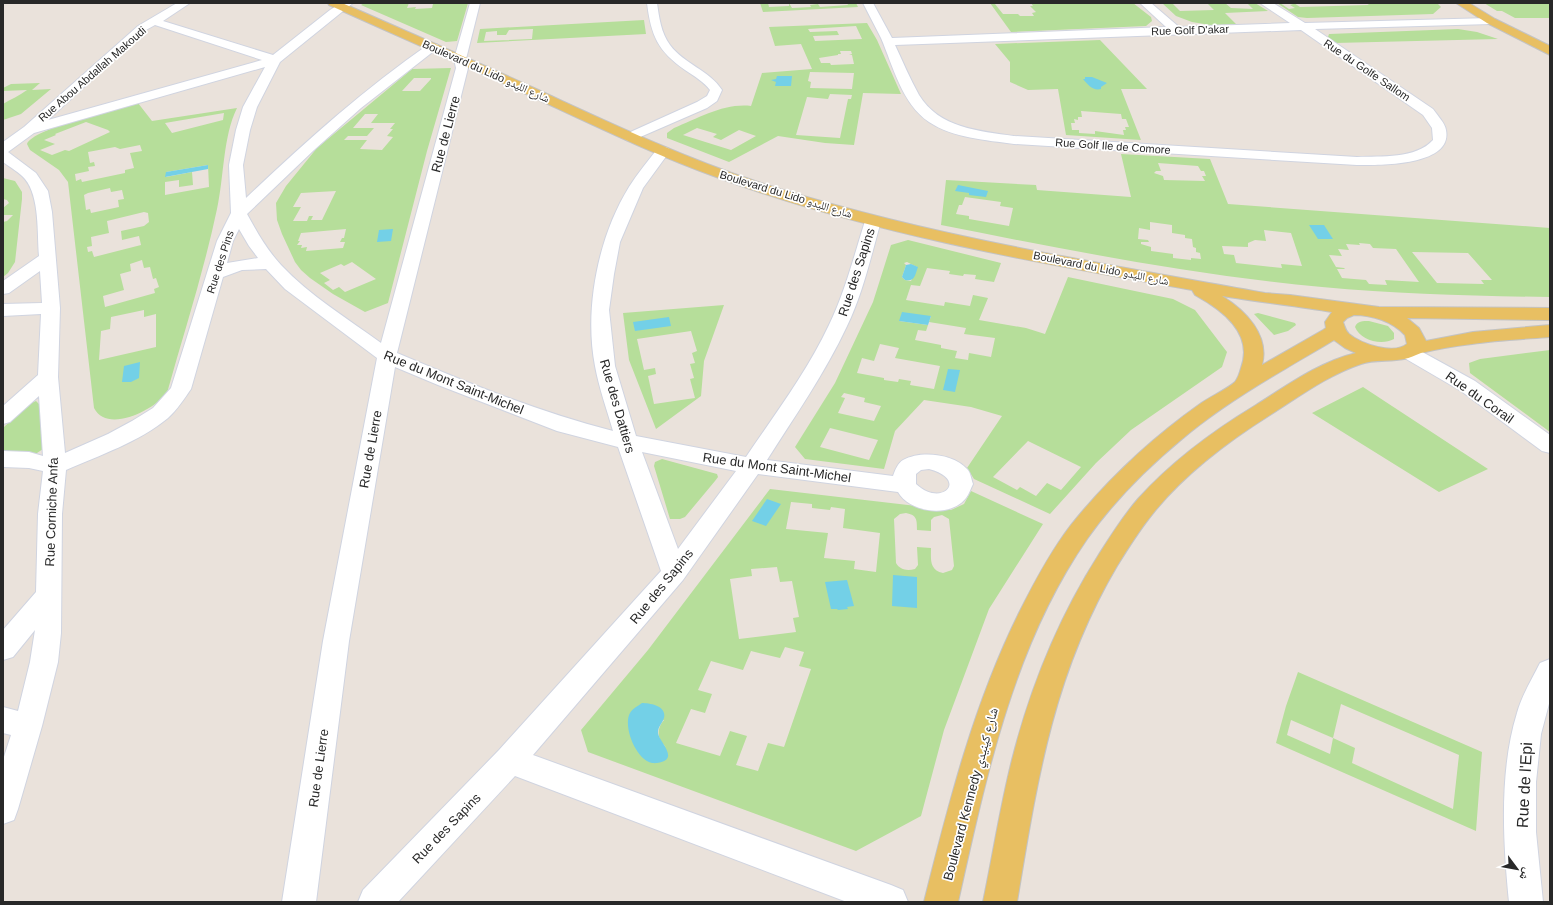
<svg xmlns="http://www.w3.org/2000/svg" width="1553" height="905" font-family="Helvetica,'Noto Naskh Arabic',sans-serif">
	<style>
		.green { fill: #b6de9a; fill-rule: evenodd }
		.water { fill: #73d0e7 }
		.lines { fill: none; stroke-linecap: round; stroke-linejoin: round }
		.minor-casing { stroke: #d0d4e0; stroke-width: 2 }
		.major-casing { stroke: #c3c3c3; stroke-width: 2 }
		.minor { fill: #fff; fill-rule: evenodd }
		.major { fill: #e8bf62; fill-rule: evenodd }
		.labels { text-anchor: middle; stroke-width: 3.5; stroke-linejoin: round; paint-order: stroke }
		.far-street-label { font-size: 11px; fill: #282828; stroke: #fff }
		.street-label { font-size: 13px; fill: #282828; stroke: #fff }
		.near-street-label { font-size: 16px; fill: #282828; stroke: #fff }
	</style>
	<rect width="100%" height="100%" fill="#eae2db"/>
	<!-- green -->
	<path class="green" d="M364 3H409L407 8 416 7 415 9 432 8 433 4 468 3 457 41 446 42 361 5Z
		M760 3H777H768L769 7 789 6V3L792 8 811 7 810 5 818 4 820 7 848 5 847 3H856L858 7 763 12Z
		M990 3H1009L995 4 1003 14H1018L1020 16H1034L1032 13 1036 12 1030 6H1033L1031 3H1133L1151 17 1152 21 1146 26 1011 32Z
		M1162 3H1185L1186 4H1173L1180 11 1214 10 1207 3H1225L1231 8 1253 9 1247 3H1255L1268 11 1225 13 1236 24 1210 25 1192 22 1176 16Z
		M1277 3H1280L1289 9 1295 8 1290 5 1293 4 1291 3H1294L1300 7 1369 5 1366 3H1437L1441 7 1433 14 1307 18 1298 17Z
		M1484 3H1550V18H1515L1502 11H1497Z
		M644 20 646 34 477 43 480 29ZM533 29 532 39 484 41 486 32 497 31V35H506L509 30Z
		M867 23 877 40 901 94 863 93 854 145 825 143 778 136 729 162 667 138V133L674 128C699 118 724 103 751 106L762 73 812 69 801 44 775 46 769 27ZM856 26 862 39 815 41 813 36 839 35 837 31 810 32 808 29ZM840 51H851L852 54H849L852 55 854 64 831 65 830 63H821L819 58 838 55V54H841ZM810 72 854 73 852 89 810 88 811 82 808 81ZM830 94 852 95 851 99H848L840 138 796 135 807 97 828 99ZM697 128 717 134 713 137 721 140 739 130 756 136 731 150 683 135Z
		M1458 29 1477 32 1498 39 1335 43 1328 37 1329 34Z
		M1100 40 1147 89H1121L1141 140 1066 135 1058 89 1028 90 1010 82V62L995 44ZM1081 111 1121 114 1122 119H1126L1129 127H1125L1126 130H1123L1124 135 1095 131V134L1079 133V130H1072L1071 123H1075L1074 119 1078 120V117H1082Z
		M451 68 427 151 388 303 365 312 333 294 310 278 301 270 295 262 282 234 277 220 276 203 286 186 317 148 412 69ZM414 78H431V79L420 91H402ZM365 114H378L371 123H395L390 129H393L387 136 393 137 382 150 360 149 367 140H344L348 136H367L374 128H353ZM336 191 322 220H311L313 216H309L307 221H293L301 207H293L301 193ZM346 229 344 238H342L340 242H345L343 248 306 251 307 247 301 248 302 245H297L300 241H298L301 233ZM352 262 376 279 345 292 339 287 333 290 324 283 330 280 320 273 341 264 344 266Z
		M40 83 32 90 51 89 21 114 3 120V104C11 99 19 96 27 90L3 91V88L11 84Z
		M138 103 152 121 237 108C223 136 224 177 217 209 204 271 184 332 167 393 154 410 107 434 94 408L68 182 59 170 30 150 27 144C33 128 119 109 138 103ZM224 113 223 120 172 133 165 123ZM86 122 108 130 110 132 69 151 65 150 52 155 40 150 55 144 44 140 56 135 55 134ZM140 145 142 151 130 153 134 168 125 170V173L82 182 81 179 76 181 75 174 89 171 88 167 95 166 94 162 90 163 88 152 115 147 120 149ZM208 165 209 187 165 195V182L179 180V187L193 185 192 172 166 177V172ZM110 188 111 192 122 190 124 199 118 200 119 207 91 213 90 209 86 210 84 195 88 193ZM144 212 148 213 149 222 144 226 121 231 122 240 139 236 141 245 94 257 92 251 88 252 87 247 92 246 91 237 109 233 107 221ZM142 260 144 268 150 267 153 279 156 278 159 287 154 289 155 293 105 307 103 296 124 290 120 274 131 271 130 264ZM144 310V317L156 314V347L99 360 101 331 110 329 111 317Z
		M1121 154 1210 159 1228 204 1550 228V297C1474 296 1398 294 1322 287 1193 275 1067 250 941 225L946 180 1036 185 1037 190 1131 197ZM1158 163 1198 166 1201 171H1204L1206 176H1202L1205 181 1164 180 1163 176 1154 173 1156 171H1161ZM965 197 1001 202 1000 206 1013 208 1009 226 969 219V216L956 214 959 205H962ZM1150 222 1172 225V233L1185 235V238L1192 239 1193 247 1196 248V252L1200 253 1201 259 1191 258V260L1173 258V254L1151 251V247L1141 244V242H1149L1148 240 1138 239 1139 228 1150 230ZM1264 230 1291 233 1302 266 1281 264 1282 268 1236 263 1234 255 1224 254 1222 246 1248 247V243L1255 240 1266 241ZM1359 243 1370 244 1373 248 1396 249 1419 282 1385 280 1387 285 1369 284 1366 280 1342 278 1337 269H1345L1344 268 1336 267 1329 255 1342 256 1338 249 1349 250 1346 244 1360 245ZM1412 252 1468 253 1492 280H1481L1484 284 1437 283Z
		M3 178 15 181 22 192V199L15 262 8 273 3 277V222L7 221 13 215H3V208L9 203 7 200 3 199Z
		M908 240 1001 263 994 282 975 279 976 275 964 274 963 276 949 274 950 271 927 268 920 286 911 285 906 300 944 306 945 302 970 306 973 295 988 298 979 320 1026 328 1045 334 1068 277 1173 299 1195 310 1227 352 1222 367 1131 430 1096 463 1050 514 974 479 967 468 1002 416 971 407 924 400 895 431 884 469 805 459 795 447 835 383 873 302 891 245ZM907 262 917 267 911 281 905 280 902 277 906 265 904 263ZM931 316 929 322 966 328 964 334 995 338 991 357 969 353 968 360 955 358 957 351 941 348V345L915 340 918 330 926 331 928 325 899 321ZM880 344 899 348 895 358 940 366 934 389 910 385 911 381 899 379 898 382 884 380V378L857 373 862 358 874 361ZM844 393 865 398 864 402 881 406 874 421 838 413 845 398 841 397ZM830 428 878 440 869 460 820 447ZM1028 441 1081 467 1061 490 1047 483 1036 496 1020 487 1017 490 993 477Z
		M724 305 704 361 701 396 656 429 629 360 623 313ZM691 331 697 351 692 353 695 363 690 364 694 378 690 379 695 398 654 404 648 376 656 374 655 368 644 370 637 339Z
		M1258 313 1295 323 1296 325 1288 331 1274 335 1254 314Z
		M1369 321 1388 326 1394 333V339C1381 346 1360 340 1355 327 1357 321 1363 321 1369 321Z
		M1550 350V432L1474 376 1470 373 1469 363 1480 359Z
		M1363 387 1488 469 1439 492 1312 413Z
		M36 401 39 404 43 449 37 453 3 455V428L27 405Z
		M662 459 717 474 718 477 715 481 685 517 680 519H670L654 466 655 462Z
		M770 489 951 510 964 504 971 491 1043 524 989 609 944 730 921 816 856 851 588 752 581 730 648 650ZM791 502 812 504V508L830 510 831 507 845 509 843 528 880 533 876 572 854 569 855 561 824 558 828 533 786 529ZM906 513C917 515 917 520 917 530L931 531V520L934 517 942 515 949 519 954 566 952 570 943 573C929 570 931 559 931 548L917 547 918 565 915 569C907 571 900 570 896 563L894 519 900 514ZM777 567 780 582 792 581 799 617 793 618 796 632 739 639 730 579 752 576 751 569ZM785 647 804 652 799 666 811 669 784 747 768 743 758 771 736 765 747 736 730 731 720 756 676 743 691 709 705 713 712 694 698 690 711 661 743 670 751 651 780 658ZM629 718 664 720C656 729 657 739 666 747Z
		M1298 672 1482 752 1476 831 1276 743 1286 706ZM1341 704 1459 755 1453 809 1352 763 1355 748 1333 738ZM1291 720 1333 738 1330 754 1287 735Z"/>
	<!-- water -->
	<path class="water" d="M777 76H792L791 86H775L776 82 771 80 776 79Z
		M1085 77H1092L1107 83 1101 87V89C1093 91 1088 85 1083 79H1085Z
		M208 165V169L165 177 166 172Z
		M958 185 988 191 986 197 969 195V193L955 191Z
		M1309 225H1324L1333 239H1318Z
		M393 229 391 241 377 242 379 230Z
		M911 264 918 267C915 275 915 282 905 280L902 277 906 265Z
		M902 312 931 316 928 325 899 321Z
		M669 317 671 326 635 331 633 322Z
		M140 362 139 378 131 382H122L124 366Z
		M948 369 960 370 955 392 943 390Z
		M767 499 781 504 766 526 752 521Z
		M893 575 917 577V608L892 606Z
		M847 580 854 606 847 607 848 609 838 610 837 609H831L825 582Z
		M642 703C650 703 667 706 664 718 662 724 658 726 658 733 659 742 681 760 657 763 638 766 622 727 630 713 633 708 638 706 642 703Z"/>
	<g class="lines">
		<!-- minor casing -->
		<g class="minor-casing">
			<path id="minor" d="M177 3H190L163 21 273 55 330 10 341 3H353L280 62 257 107 250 130 243 165 246 198C304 143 363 90 429 44H437L439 47 361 108 314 150 247 214C257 232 267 250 281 265 310 296 347 318 381 343L456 68 454 59 470 3H480L466 59 468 68 397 353C468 383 539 412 613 431 607 410 599 388 595 366 584 309 598 237 629 187 637 174 648 161 658 148L663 147 668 148 670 151 643 188 620 242 614 274 609 310 615 366 636 436 746 457C775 414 807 372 829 325 845 292 854 256 865 221L867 218 873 216 879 218 881 221C871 256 863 293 847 326 825 373 795 416 767 460L893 476C895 470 898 463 903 460 921 450 954 454 967 469 971 473 971 479 973 484 971 488 969 494 966 498 951 518 910 513 898 492L758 474 683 580 533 755 891 885 903 890 908 902H847L515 776 398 902H358L363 890 499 750 661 571 618 447 557 431 438 385 395 367 349 641 316 902H282L323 641 377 358 285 289 266 269 242 270 223 277 191 389C184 399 177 410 168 418 139 442 100 455 66 470L62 514 61 633 58 662 42 726 18 809 14 820 3 824V760L11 735 3 733V707L18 711 30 662 35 630 13 657 3 660V630L36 592 38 514 43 471 29 468 3 467V451L29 452 43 456 39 396 10 422 3 424V406L38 375 41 314 3 316V304L42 303 40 271 9 293 3 294V281L39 256C37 234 40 197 25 179 20 173 10 167 3 162V142L24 127 138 26ZM155 25 262 60 48 120 146 30ZM265 67 243 107 236 130 229 165 231 213 217 241 171 388 153 408 132 421 108 434 65 453 58 377 60 308 52 212 48 191 36 173 8 152 34 133ZM239 229 249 246 258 258 227 263 233 241ZM642 452 736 471 678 549ZM929 469C970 480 941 508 916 484V474L921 470Z
				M647 3H657C659 17 661 33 670 45 684 64 709 70 722 90L717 101 707 108 631 141 626 140 624 137 626 134 697 102 707 96 710 90C704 82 694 76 685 70 658 51 651 36 647 3Z
				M863 3H873L892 38 1166 27 1140 3H1151L1179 27 1290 23 1260 3H1273L1305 23 1491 18 1497 21 1491 24 1315 29 1433 109C1437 115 1445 123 1446 130 1453 166 1380 165 1357 165L1014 144C986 140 953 138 929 122 902 104 893 66 881 38 875 26 869 15 863 3ZM1301 30 1423 115 1432 128 1433 140C1416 159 1381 156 1357 157L1014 136C979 131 939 128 919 95 910 79 903 62 895 45Z
				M1408 346 1415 348 1475 381 1550 435V453L1542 451 1461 391 1401 356 1398 352 1401 348Z
				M1550 659V700L1541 734 1536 782V832L1543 902H1509C1503 842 1499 771 1517 713 1522 695 1532 679 1540 663Z"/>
		</g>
		<!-- major casing -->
		<g class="major-casing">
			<path id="major" d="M328 3H342C406 31 470 59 534 88 606 121 679 156 755 181 921 235 1094 262 1265 293L1290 295 1379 307 1550 308V320L1407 318 1419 328 1426 341 1473 332 1550 325V337C1524 339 1498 340 1472 344 1455 346 1437 349 1421 353 1415 355 1410 358 1404 359 1390 362 1375 359 1361 364 1328 375 1300 396 1270 415 1227 442 1186 473 1154 512 1140 529 1128 548 1117 566 1053 674 1037 781 1017 902H983C993 855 1000 807 1012 760 1030 689 1058 619 1098 556 1110 537 1123 516 1138 499 1172 461 1213 431 1256 405 1288 385 1319 362 1356 353L1345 348 1334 340C1318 350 1301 359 1285 369 1249 390 1214 412 1182 439 1147 468 1113 502 1087 539 1013 646 986 777 958 902H924C949 802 974 703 1020 611 1035 581 1051 551 1071 525 1108 479 1152 438 1200 404 1210 397 1227 389 1235 382 1238 378 1240 372 1241 368 1254 333 1222 310 1195 295L1192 290C1034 262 871 234 719 178 652 154 587 122 522 92 458 62 393 34 329 5ZM1222 296C1259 302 1295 306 1332 312L1325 322 1326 328 1323 330 1262 365C1270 335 1245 310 1222 296ZM1354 315C1372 315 1392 321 1405 335L1407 344C1394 355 1361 344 1349 334 1345 330 1345 327 1343 322L1347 318Z
				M1456 3H1469L1495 19 1550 46V55L1487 23Z"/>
		</g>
		<!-- minor -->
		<use href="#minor" class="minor"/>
		<!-- major -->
		<use href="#major" class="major"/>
	</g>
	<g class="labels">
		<!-- far-street labels -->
		<g class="far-street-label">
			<text transform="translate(1190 30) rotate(-2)" y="4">Rue Golf D'akar</text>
			<text transform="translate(1367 70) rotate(34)" y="4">Rue du Golfe Sallom</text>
			<text transform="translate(486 71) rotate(24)" y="4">Boulevard du Lido شارع الليدو</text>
			<text transform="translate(92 74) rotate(-41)" y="4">Rue Abou Abdallah Makoudi</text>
			<text transform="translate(1113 146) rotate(4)" y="4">Rue Golf Ile de Comore</text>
			<text transform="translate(786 194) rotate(17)" y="4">Boulevard du Lido شارع الليدو</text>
			<text transform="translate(220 262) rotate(-72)" y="4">Rue des Pins</text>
			<text transform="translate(1101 268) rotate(11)" y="4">Boulevard du Lido شارع الليدو</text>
		</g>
		<!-- street labels -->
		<g class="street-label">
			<text transform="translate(445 134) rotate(-75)" y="5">Rue de Lierre</text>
			<text transform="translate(856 272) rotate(-72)" y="5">Rue des Sapins</text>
			<text transform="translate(454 382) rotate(22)" y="5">Rue du Mont Saint-Michel</text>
			<text transform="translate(1480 397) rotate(35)" y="5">Rue du Corail</text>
			<text transform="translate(618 406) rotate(74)" y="5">Rue des Dattiers</text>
			<text transform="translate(370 449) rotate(-80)" y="5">Rue de Lierre</text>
			<text transform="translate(777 467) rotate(8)" y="5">Rue du Mont Saint-Michel</text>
			<text transform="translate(51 512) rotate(-88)" y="5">Rue Corniche Anfa</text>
			<text transform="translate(661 586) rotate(-51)" y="5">Rue des Sapins</text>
			<text transform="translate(318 768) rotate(-82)" y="5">Rue de Lierre</text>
			<text transform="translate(970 794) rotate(-75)" y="5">Boulevard Kennedy شارع كينيدي</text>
			<text transform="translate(446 828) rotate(-46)" y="5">Rue des Sapins</text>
		</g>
		<!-- near-street labels -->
		<g class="near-street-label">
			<text transform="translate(1524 785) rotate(-87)" y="6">Rue de l'Epi</text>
		</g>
	</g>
	<!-- border -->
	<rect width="1553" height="905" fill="none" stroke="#282828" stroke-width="8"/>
	<!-- north arrow -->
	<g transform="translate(1517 869) rotate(122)" stroke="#ffffff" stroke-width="3" paint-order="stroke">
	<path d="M0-3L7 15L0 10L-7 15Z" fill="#282828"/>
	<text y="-6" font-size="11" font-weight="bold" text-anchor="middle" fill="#282828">ش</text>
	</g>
</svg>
